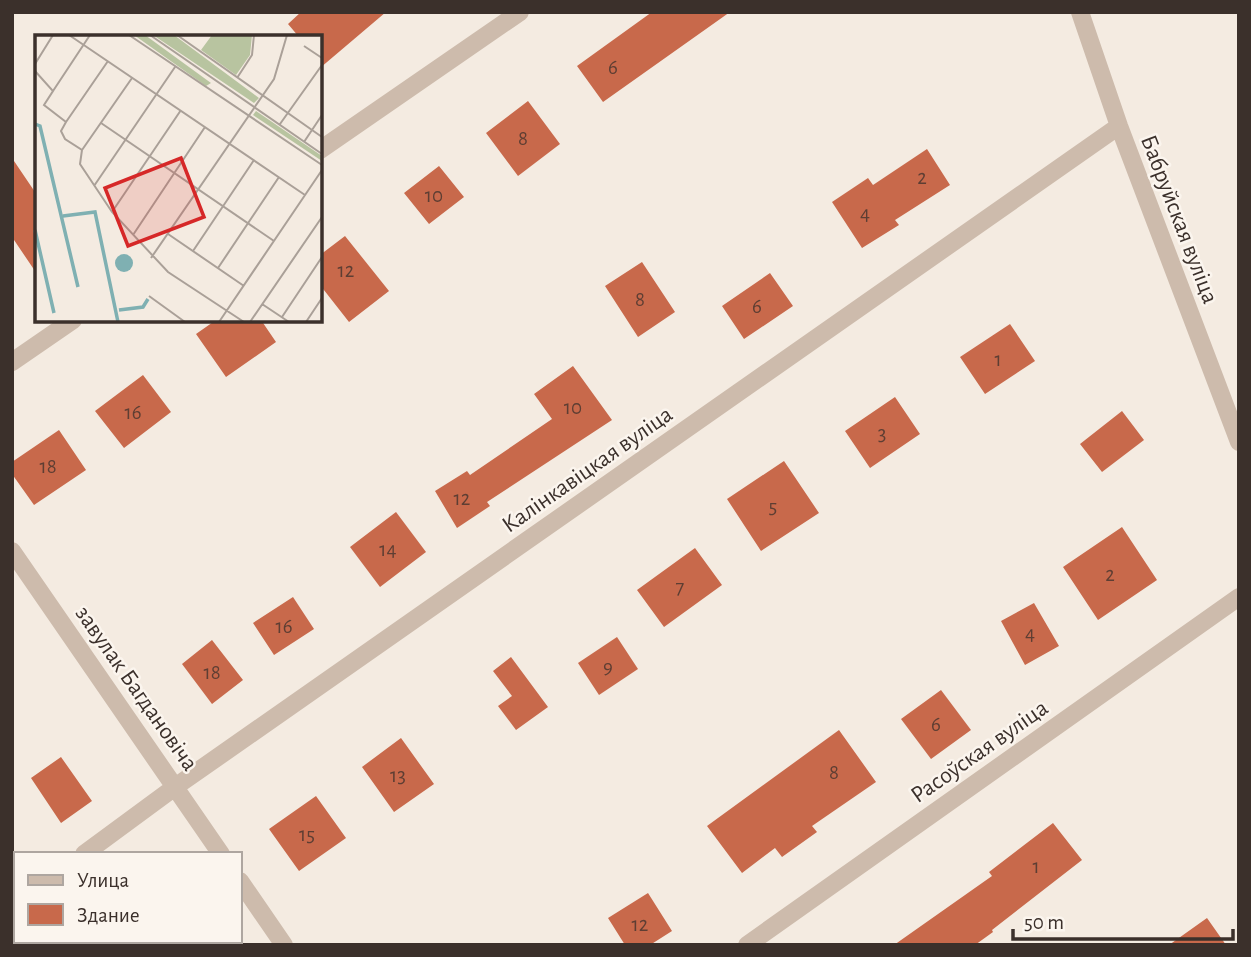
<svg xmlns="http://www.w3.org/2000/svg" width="1251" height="957" font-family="'Alegreya Sans',sans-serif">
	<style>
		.building { fill: #c8694b }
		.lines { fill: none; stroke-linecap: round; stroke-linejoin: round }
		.street { stroke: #cdbbac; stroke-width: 18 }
		.labels { text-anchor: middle; stroke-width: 5; stroke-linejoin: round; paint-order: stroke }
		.number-label { font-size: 21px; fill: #5e3e33 }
		.street-label { font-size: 24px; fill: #3b302b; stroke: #fbf5ee }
		.inset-river { fill: none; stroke: #7fb0b2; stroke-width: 3.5 }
		.inset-road { fill: none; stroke: #aaa098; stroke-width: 2 }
		.view { fill: #d62828; fill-opacity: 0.15; stroke: #d62828; stroke-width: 3.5 }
		.inset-edge { fill: none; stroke: #3b302b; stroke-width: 3.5 }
	</style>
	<rect width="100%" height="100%" fill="#f4ebe1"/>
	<!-- building -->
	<path class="building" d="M301 12H386L320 68V37H299L288 24Z
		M652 12H730L603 102 577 66Z
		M528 101 560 144 518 176 486 133Z
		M927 149 950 185 895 220 899 225 862 248 832 202 868 178 873 185Z
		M12 158 37 195V274L12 237Z
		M439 166 464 197 429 224 404 193Z
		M345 236 389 291 349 322 320 285V255Z
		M642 262 675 312 638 337 605 286Z
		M770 273 793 306 744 339 722 306Z
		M216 320H261L276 342 226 377 196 334Z
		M1010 324 1035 361 985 394 960 357Z
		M573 366 612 420 487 502 490 506 457 528 435 491 467 471 470 475 552 419 534 394Z
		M143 375 171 412 124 448 95 411Z
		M895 397 920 434 870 468 845 431Z
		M1122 411 1144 440 1102 472 1080 444Z
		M59 430 86 470 34 505 12 474V462Z
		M784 461 819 513 761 551 727 499Z
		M396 512 426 552 380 587 350 547Z
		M1122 527 1157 580 1098 620 1063 567Z
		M695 548 722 585 664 627 637 590Z
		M293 597 314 629 274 655 253 623Z
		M1034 603 1059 646 1025 665 1001 621Z
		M617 637 638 669 599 695 578 663Z
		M212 640 243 680 212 704 182 664Z
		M511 657 548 707 516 730 498 706 512 696 493 671Z
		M941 690 971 730 931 759 901 719Z
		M839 730 876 782 812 826 817 832 782 857 775 848 742 873 707 826Z
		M401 738 434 784 394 812 362 767Z
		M61 757 92 801 61 823 31 778Z
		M316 796 346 838 299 871 269 829Z
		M1053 823 1082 860 992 930 993 932 975 945H894L992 876 989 872Z
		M648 893 672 931 650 945H625L608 918Z
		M1207 918 1226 945H1169Z"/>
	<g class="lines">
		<!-- street -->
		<path class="street" d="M1080 12 1119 126 1239 442
			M320 150 520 12
			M12 362 73 320
			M12 551 221 854
			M84 854 175 787 1119 126
			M240 881 284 945
			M12 906 16 904
			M747 945 1239 597"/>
	</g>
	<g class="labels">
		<!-- number labels -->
		<g class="number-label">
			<text x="613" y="74">6</text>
			<text x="523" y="145">8</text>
			<text x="922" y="184">2</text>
			<text x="434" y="202">10</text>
			<text x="865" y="220">4</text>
			<text x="346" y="277">12</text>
			<text x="640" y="306">8</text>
			<text x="757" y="313">6</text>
			<text x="998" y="366">1</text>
			<text x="573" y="414">10</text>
			<text x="133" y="419">16</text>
			<text x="882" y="440">3</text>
			<text x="48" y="473">18</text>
			<text x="462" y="505">12</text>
			<text x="773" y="513">5</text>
			<text x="388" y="556">14</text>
			<text x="1110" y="581">2</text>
			<text x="680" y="594">7</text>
			<text x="284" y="633">16</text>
			<text x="1030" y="640">4</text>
			<text x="608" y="673">9</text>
			<text x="212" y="679">18</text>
			<text x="936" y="731">6</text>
			<text x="834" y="779">8</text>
			<text x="398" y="782">13</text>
			<text x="307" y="841">15</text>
			<text x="1036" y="873">1</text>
			<text x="640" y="931">12</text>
		</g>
		<!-- street labels -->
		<g class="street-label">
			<text transform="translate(1180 219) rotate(69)" y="8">Бабруйская вуліца</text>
			<text transform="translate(587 469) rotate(-35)" y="8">Калінкавіцкая вуліца</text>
			<text transform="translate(137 688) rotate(55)" y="8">завулак Багдановіча</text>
			<text transform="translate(979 751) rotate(-35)" y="8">Расоўская вуліца</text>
		</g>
	</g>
	<!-- overview -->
	<g transform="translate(35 35)">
		<rect width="287" height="287" fill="#f4ebe1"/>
		<path d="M99 0H110L176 48 171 51ZM118 0H139L224 63 219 68ZM177 0H217L215 20 201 40 166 15ZM221 76 287 121V126L218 80Z" fill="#b8c4a0"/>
		<path d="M80 228a9 9 0 1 1 18 0a9 9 0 1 1-18 0Z" fill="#7fb0b2"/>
		<path class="inset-river" d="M0 89 5 91 43 252M28 181 60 177 83 287M0 195 19 278M84 275 108 272 113 264"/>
		<path class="inset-road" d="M34 0 270 160M94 0 287 130M115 0 287 119M142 0 287 102M269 11 287 23M0 29 18 0M0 36 18 56 9 70 31 87 26 96 30 104 47 115 45 129 77 177 133 237 209 287M202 43 217 20 219 0M18 56 55 0M31 87 73 26M66 88 239 206M245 89 287 30M269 107 287 80M47 115 97 43M59 151 140 32M77 177 146 75M133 199 209 251M98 200 170 92M158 216 219 125M116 223 239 44 252 0M183 233 244 142M114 261 150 287M227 269 254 287M247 282 287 222M184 287 287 135M215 287 287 182M271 287 287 263"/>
		<path class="view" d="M146 123 169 182 93 211 70 153Z"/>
		<rect width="287" height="287" class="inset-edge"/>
	</g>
	<!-- border -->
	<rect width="1251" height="957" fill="none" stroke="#3b302b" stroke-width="28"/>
	<!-- legend -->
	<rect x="14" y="852" width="228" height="91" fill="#fbf5ee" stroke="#aea6a0" stroke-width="2"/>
	<rect x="28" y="875" width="35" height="10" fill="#cdbbac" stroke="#aea6a0" stroke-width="2"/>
	<text x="77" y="887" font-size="21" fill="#3b302b">Улица</text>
	<rect x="28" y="904" width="35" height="21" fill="#c8694b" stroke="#aea6a0" stroke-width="2"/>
	<text x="77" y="922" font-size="21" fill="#3b302b">Здание</text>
	<!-- scale -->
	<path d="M1013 929v10h220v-10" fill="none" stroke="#3b302b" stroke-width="3.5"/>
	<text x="1024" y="929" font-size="21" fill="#3b302b" stroke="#fbf5ee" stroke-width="5" paint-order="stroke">50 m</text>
</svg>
